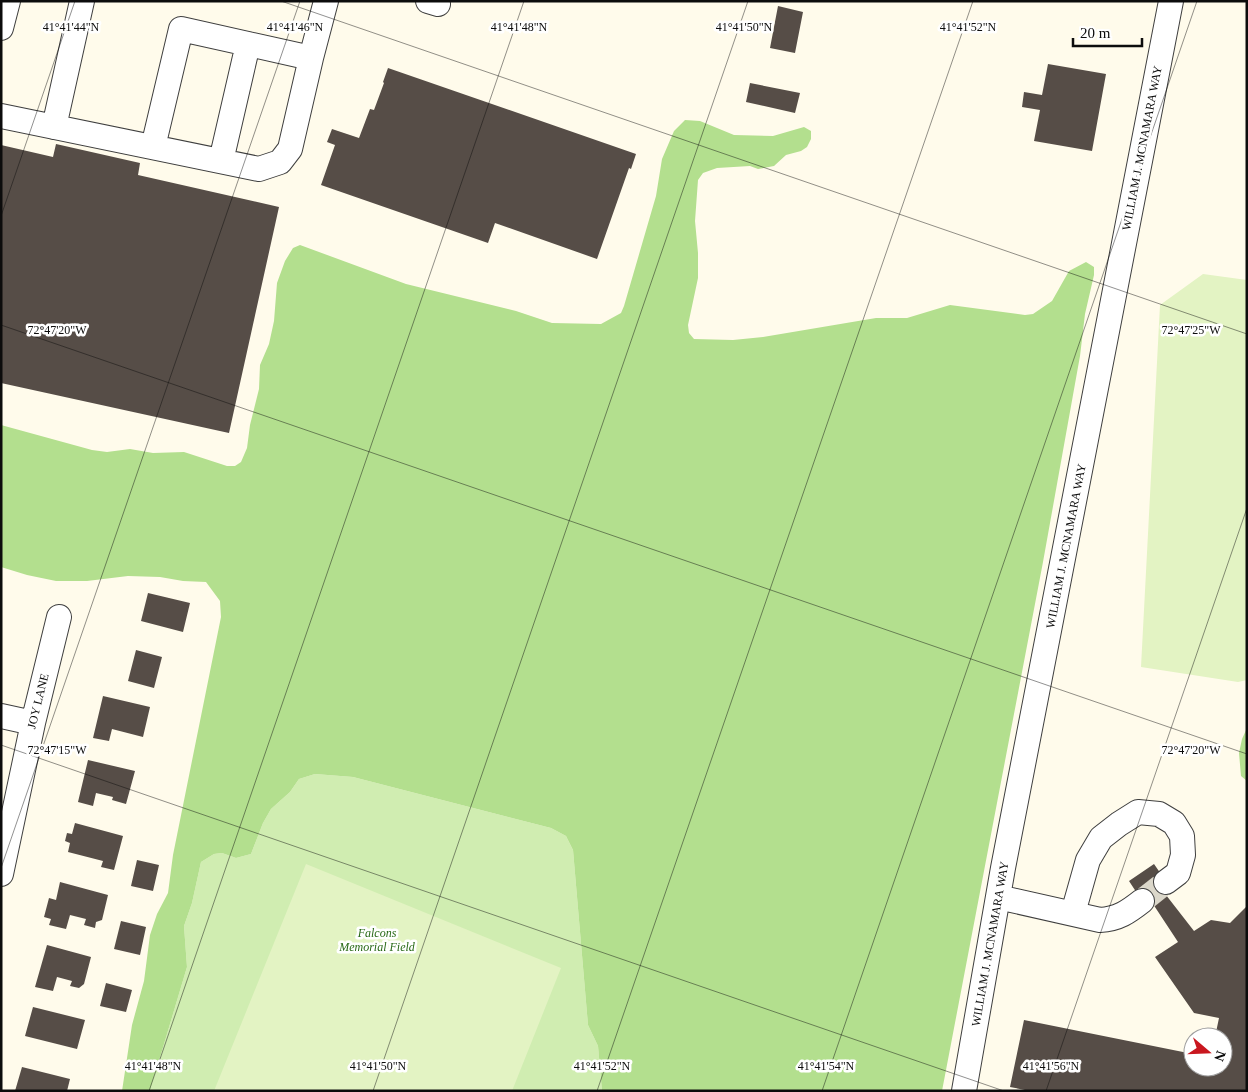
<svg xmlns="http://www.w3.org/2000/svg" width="1248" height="1092" font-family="Georgia,serif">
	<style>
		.green { fill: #d0edb1 }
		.forest { fill: #b3df8e }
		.pitch { fill: #e3f3c3 }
		.building { fill: #564d47 }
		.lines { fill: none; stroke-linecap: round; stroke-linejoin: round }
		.minor-tunnel { stroke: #dbd7ca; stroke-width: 24; stroke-dasharray: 24 12; stroke-linecap: butt }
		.minor-casing { stroke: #3f3f3f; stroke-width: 26 }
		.minor { stroke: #fff; stroke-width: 24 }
		.ticks { fill: none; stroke: #0c0c0c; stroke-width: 1; stroke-opacity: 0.45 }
		.labels { text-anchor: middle; stroke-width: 5; stroke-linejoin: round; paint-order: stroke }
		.street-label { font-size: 12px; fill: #0c0c0c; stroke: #fff }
		.park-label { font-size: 12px; font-style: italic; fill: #286916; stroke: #fff }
		.ticks-label { font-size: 12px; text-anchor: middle; fill: #0c0c0c; stroke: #fff; stroke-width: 5; stroke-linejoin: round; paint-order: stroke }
	</style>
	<rect width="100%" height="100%" fill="#fffbeb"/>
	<!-- green -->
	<path class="green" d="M315 774 353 777 551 828 566 836 573 850 588 1025 598 1046 602 1091H150L187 967 184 926 192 903 201 862 214 854 222 853 236 858 251 854 263 823 271 809 290 792 299 779Z"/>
	<!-- forest -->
	<path class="forest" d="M685 120 700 121 734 135 773 136 804 127 811 131V139L807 147 801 151 786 155 774 166 758 169 750 166 717 168 703 173 698 180 695 221 698 253V278L688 325 689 333 694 339 733 340 763 337 876 318H907L950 305 1025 315 1033 314 1052 301 1069 271 1086 262 1094 267V275L1085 314 1080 356 1043 562 942 1091H602L598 1046 588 1025 573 850 566 836 551 828 353 777 315 774 299 779 290 792 271 809 263 823 251 854 236 858 222 853 214 854 201 862 192 903 184 926 187 967 150 1091H122L132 1025 144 981 150 935 157 914 168 893 173 855 221 617 220 601 206 582 183 581 160 577 128 576 87 581H56L27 575 1 567V425L92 450 107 452 130 449 153 453 184 452 227 466H235L241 462 247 448 250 425 259 389 260 365 269 344 274 321 277 283 285 261 293 248 300 245 406 284 516 311 552 323 601 324 621 313 624 306 656 196 662 159 674 131Z
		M1247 728V781L1241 776 1239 753 1242 739Z"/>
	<!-- pitch -->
	<path class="pitch" d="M1203 274 1247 280V680L1238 682 1141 667 1160 305Z
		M306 864 561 968 512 1091H214Z"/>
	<!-- building -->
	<path class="building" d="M778 6 803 12 795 53 770 48Z
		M1048 64 1106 74 1092 151 1034 141 1040 110 1022 107 1024 92 1042 95Z
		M388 68 636 154 631 169 629 168 597 259 495 223 488 243 321 185 335 145 327 142 332 129 359 138 370 109 374 110 384 83 383 82Z
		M750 83 800 93 795 113 746 102Z
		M56 144 140 163 138 175 279 207 229 433 1 383V145L53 157Z
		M148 593 190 603 183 632 141 621Z
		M136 650 162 657 154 688 128 681Z
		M103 696 150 707 143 737 112 729 109 741 93 738Z
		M88 760 135 771 126 804 112 800 113 797 96 793 93 806 78 802Z
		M75 823 123 836 114 870 101 867 103 861 68 852 70 843 65 841 67 833 72 834Z
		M137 860 159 865 153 891 131 886Z
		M1154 864 1172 890 1166 895 1194 931 1211 920 1230 923 1247 906V1091H1030L1010 1087 1024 1020 1193 1054V1067H1223V1037H1215L1219 1018 1194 1013 1155 957 1178 942 1153 904 1146 907 1129 881Z
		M60 882 108 895 102 920 96 922 95 928 84 925 86 919 70 915 66 929 49 925 51 919 44 917 49 898 56 900Z
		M121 921 146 927 140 955 114 949Z
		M47 945 91 957 84 984 79 988 70 986 72 981 57 977 53 991 35 987Z
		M106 983 132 990 126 1012 100 1006Z
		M33 1007 85 1020 77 1049 25 1036Z
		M22 1067 70 1079 67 1091H15Z"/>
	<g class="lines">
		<!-- minor-tunnel -->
		<path class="minor-tunnel" d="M1142 901 1166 882"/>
		<!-- minor casing -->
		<g class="minor-casing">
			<path id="minor" d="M428 1 438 4
				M1 28 8 1
				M1 116 259 169 280 162 290 149 311 58 326 1
				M54 127 82 1
				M153 147 181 29 311 58
				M221 161 248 44
				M1 716 33 723
				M1 874 33 723 59 617
				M998 897 1100 920C1118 919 1128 912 1142 901
				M1073 913 1088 860 1101 838 1119 824 1138 812 1159 814 1174 823 1182 836 1183 855 1178 873 1166 882
				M964 1091 1003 868 1171 1"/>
		</g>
		<!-- minor -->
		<use href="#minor" class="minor"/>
	</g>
	<!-- ticks -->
	<path class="ticks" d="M281 1 1247 334M1 216 75 1M1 325 1247 754M1 745 1004 1091M1 868 300 1M149 1091 524 1M373 1091 748 1M597 1091 973 1M822 1091 1197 1M1046 1091 1247 508"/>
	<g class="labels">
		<!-- street labels -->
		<g class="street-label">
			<text transform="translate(1142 148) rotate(-79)" y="4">WILLIAM J. MCNAMARA WAY</text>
			<text transform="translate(1066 546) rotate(-79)" y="4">WILLIAM J. MCNAMARA WAY</text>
			<text transform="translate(38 701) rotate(-76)" y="4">JOY LANE</text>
			<text transform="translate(990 944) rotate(-80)" y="4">WILLIAM J. MCNAMARA WAY</text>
		</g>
		<!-- park labels -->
		<g class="park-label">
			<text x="377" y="937">Falcons<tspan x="377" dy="14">Memorial Field</tspan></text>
		</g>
	</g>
	<g class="ticks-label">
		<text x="295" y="31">41°41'46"N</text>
		<text x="71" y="31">41°41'44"N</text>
		<text x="519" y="31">41°41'48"N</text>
		<text x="744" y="31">41°41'50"N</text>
		<text x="968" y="31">41°41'52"N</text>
		<text x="1191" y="334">72°47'25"W</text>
		<text x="57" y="334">72°47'20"W</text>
		<text x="1191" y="754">72°47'20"W</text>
		<text x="57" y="754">72°47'15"W</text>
		<text x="153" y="1070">41°41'48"N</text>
		<text x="378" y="1070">41°41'50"N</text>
		<text x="602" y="1070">41°41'52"N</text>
		<text x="826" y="1070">41°41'54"N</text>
		<text x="1051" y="1070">41°41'56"N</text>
	</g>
	<!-- border -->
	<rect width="1248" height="1092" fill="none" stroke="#0c0c0c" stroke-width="5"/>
	<!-- north arrow -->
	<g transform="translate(1208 1052) rotate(109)"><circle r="24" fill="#ffffff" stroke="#9e9e9e"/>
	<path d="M0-4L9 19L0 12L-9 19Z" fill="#c9171f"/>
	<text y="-8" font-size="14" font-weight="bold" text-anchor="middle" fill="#0c0c0c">N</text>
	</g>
	<!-- scale -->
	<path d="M1073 38v8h69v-8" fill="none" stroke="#0c0c0c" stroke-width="2.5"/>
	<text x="1080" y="38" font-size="15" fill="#0c0c0c" stroke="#ffffff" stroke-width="4" paint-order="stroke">20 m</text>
</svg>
